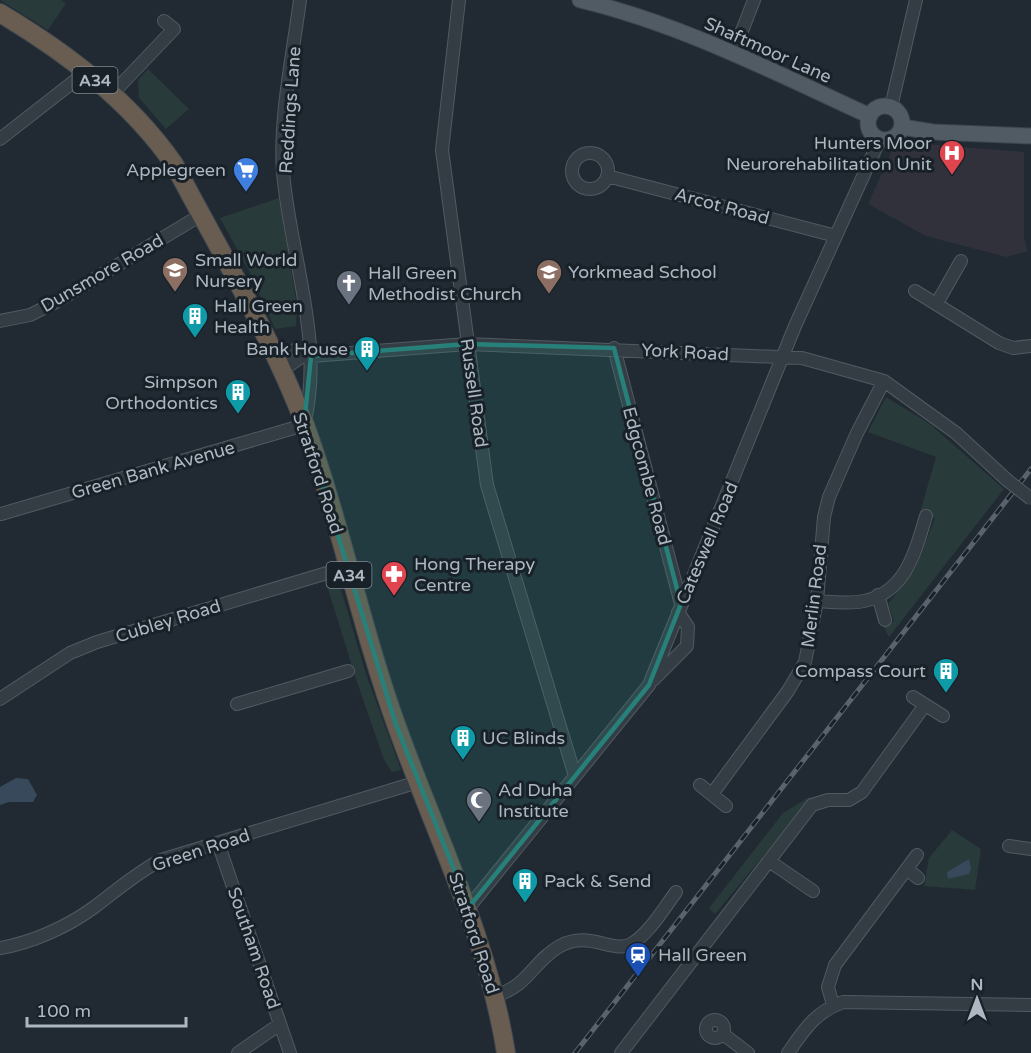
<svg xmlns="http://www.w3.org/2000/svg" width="1031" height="1053" font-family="'Varela Round',sans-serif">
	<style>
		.medical { fill: #30313b }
		.green { fill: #283a39 }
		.water { fill: #37495a }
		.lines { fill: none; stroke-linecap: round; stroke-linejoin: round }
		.minor-casing { stroke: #515a62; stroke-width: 14 }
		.major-casing { stroke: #3d454d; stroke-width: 17 }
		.highway-casing { stroke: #3e474e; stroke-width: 20 }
		.minor { stroke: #343c44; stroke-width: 12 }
		.major { stroke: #515b64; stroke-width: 15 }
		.highway { stroke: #695d51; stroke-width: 18 }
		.rail-casing { stroke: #59636d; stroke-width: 5 }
		.rail { stroke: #192128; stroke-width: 3; stroke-dasharray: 9; stroke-linecap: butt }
		.minor-bridge-casing { stroke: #515a62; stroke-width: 14; stroke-linecap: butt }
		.minor-bridge { stroke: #343c44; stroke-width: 12 }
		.marked { fill: #27807a; fill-opacity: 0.2; stroke: #27807a; stroke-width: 4.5; stroke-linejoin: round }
		.labels { text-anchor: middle; stroke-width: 6; stroke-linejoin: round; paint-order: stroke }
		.shield { fill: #192128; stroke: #818a93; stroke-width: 1.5 }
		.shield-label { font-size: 16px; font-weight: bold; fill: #adb7c1 }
		.street-label { font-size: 18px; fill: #adb7c1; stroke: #192128 }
		.poi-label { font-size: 18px; fill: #adb7c1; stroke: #192128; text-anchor: start }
	</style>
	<rect width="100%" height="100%" fill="#212a33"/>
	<!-- medical -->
	<path class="medical" d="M913 143 1024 152V239L1028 251 1006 257 926 236 868 204 892 150Z"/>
	<!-- green -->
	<path class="green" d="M0 0H61L66 3 48 30Z
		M148 69 189 109 166 129 139 98 138 80Z
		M279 198 297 305 296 326 275 329 250 273 220 218Z
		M886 397 930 424 1004 489 889 637 884 627 894 621 888 604 916 567 935 518 920 512 936 457 868 432Z
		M335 585 340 586 366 674 401 770 392 772 384 760 356 679 328 589Z
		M809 797 812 798 715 914 709 908 783 813Z
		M952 830 981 849 975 890 924 886 929 858Z"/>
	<!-- water -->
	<path class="water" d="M16 778 28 779 37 795 33 802H9L0 805V787Z
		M969 859 971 868 969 874 948 879 947 872Z"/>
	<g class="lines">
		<!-- minor casing -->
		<g class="minor-casing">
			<path id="minor" d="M459 0 442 150 487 485 575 776
				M733 54 754 0
				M112 94 174 29 164 21
				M891 107 916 0
				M0 139 86 72
				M572 171a18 18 0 1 1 36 0a18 18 0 1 1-36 0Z
				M607 176 836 236
				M915 291 999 343 1013 348 1031 346
				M937 303 961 261
				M0 321 30 315 56 302 201 215
				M614 348 681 604
				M296 349 304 355 311 356 467 344 802 358 884 381 956 433 1007 480
				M281 371 304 355 306 349
				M1 514 304 425C325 340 290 256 283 172 279 119 293 53 300 0
				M878 595 885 620
				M817 601C832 602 849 604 864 601 906 592 915 552 926 516
				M653 680 687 646 688 627 678 612
				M913 697 943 716
				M0 699 70 653 97 642 347 567
				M237 704 348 671
				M700 785 726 806
				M712 794 788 691 805 662 817 601 824 517 829 497 857 433 884 381
				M218 843 290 1053
				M1009 846 1031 849
				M769 861 813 891
				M907 869 918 878
				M469 907 649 685 795 326 880 139
				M0 948C31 943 67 927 93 908 116 891 136 873 161 860L418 782
				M495 996C530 985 532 962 560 946 589 930 613 954 631 944 649 934 664 908 676 892
				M833 1005 828 987 835 965 917 855
				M706 1029a9 9 0 1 1 18 0a9 9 0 1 1-18 0Z
				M723 1034 748 1053
				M238 1053 280 1024
				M621 1053 812 805 828 800H849L862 792 925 705
				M788 1053C804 1030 815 1012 843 1002L1031 1005"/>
		</g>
		<!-- major casing -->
		<g class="major-casing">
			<path id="major" d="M580 0C681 24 776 73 870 116
				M868 123a17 17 0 1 1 34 0a17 17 0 1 1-34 0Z
				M902 127 933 132 1031 136"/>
		</g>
		<!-- highway casing -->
		<g class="highway-casing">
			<path id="highway" d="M0 13C67 53 129 100 174 164 219 250 271 335 305 425 341 524 361 628 397 727 436 836 488 938 506 1053"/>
		</g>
		<!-- minor -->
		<use href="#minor" class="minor"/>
		<!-- major -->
		<use href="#major" class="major"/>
		<!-- highway -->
		<use href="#highway" class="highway"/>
		<!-- rail casing -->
		<g class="rail-casing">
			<path id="rail" d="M575 1053 1031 469"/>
		</g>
		<!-- rail -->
		<use href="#rail" class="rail"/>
		<!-- minor-bridge casing -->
		<g class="minor-bridge-casing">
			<path id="minor-bridge" d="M1007 480 1031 499"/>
		</g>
		<!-- minor-bridge -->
		<use href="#minor-bridge" class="minor-bridge"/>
	</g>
	<!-- marked area -->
	<path class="marked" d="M467 344 614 348 681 604 649 685 469 907 396 725 304 425 311 356Z"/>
	<!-- icons -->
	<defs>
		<g id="hospital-pin" transform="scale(1.35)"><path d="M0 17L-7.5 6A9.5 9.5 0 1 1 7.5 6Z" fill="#e0444e" stroke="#192128"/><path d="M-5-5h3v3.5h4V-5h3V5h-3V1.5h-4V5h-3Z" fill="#fff"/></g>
		<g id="supermarket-pin" transform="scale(1.35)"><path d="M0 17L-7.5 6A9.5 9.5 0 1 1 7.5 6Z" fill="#3f7fe0" stroke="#192128"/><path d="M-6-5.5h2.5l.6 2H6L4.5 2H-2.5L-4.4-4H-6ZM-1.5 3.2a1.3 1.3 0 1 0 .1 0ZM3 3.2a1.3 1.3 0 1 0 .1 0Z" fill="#fff"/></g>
		<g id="school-pin" transform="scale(1.35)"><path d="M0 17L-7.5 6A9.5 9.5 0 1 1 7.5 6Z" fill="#8d6e63" stroke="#192128"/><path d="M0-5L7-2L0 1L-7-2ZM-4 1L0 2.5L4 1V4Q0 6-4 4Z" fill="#fff"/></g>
		<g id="church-pin" transform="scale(1.35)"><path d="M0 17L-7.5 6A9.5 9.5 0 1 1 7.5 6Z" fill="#6b7280" stroke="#192128"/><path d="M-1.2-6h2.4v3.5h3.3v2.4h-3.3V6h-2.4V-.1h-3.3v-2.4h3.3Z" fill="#fff"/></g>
		<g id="building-pin" transform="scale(1.35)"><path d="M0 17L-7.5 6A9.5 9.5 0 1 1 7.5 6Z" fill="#0f9aa8" stroke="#192128"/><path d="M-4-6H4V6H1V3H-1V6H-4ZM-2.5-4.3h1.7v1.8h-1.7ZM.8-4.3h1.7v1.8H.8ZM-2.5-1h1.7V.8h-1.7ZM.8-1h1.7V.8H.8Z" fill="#fff"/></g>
		<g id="pharmacy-pin" transform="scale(1.35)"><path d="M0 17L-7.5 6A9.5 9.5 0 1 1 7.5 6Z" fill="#e0444e" stroke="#192128"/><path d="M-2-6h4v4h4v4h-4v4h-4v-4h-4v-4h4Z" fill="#fff"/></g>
		<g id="mosque-pin" transform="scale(1.35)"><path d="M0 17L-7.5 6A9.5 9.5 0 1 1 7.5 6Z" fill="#6b7280" stroke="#192128"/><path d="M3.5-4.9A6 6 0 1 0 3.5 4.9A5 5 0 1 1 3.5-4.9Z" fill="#fff"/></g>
		<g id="station-pin" transform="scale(1.35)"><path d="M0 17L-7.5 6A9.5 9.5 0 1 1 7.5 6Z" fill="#1a4fb4" stroke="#192128"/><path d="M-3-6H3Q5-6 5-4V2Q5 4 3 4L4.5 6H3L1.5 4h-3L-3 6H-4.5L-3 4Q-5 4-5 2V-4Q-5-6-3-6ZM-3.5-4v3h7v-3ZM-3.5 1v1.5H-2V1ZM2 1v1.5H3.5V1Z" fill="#fff"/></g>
	</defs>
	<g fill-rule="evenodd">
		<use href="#hospital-pin" x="952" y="153"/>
		<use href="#supermarket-pin" x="246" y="170"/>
		<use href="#school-pin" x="175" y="270"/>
		<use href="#school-pin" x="549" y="272"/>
		<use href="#church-pin" x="349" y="283"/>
		<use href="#building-pin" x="195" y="316"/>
		<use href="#building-pin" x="367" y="349"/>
		<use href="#building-pin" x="238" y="392"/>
		<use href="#pharmacy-pin" x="394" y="574"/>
		<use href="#building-pin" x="946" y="671"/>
		<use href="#building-pin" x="463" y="738"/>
		<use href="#mosque-pin" x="479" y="800"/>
		<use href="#building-pin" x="525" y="881"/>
		<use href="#station-pin" x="638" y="955"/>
	</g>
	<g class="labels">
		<!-- shield labels -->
		<g class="shield">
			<rect x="72.5" y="67" width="45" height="26" rx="4.5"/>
			<rect x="326.5" y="562" width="45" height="26" rx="4.5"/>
		</g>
		<g class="shield-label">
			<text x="95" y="86">A34</text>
			<text x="349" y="581">A34</text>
		</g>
		<!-- street labels -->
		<g class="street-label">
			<text transform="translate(768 50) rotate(24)" y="6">Shaftmoor Lane</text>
			<text transform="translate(290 110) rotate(-86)" y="6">Reddings Lane</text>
			<text transform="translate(722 206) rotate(15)" y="6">Arcot Road</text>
			<text transform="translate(102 273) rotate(-30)" y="6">Dunsmore Road</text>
			<text transform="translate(685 352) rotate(3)" y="6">York Road</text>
			<text transform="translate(474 393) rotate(82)" y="6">Russell Road</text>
			<text transform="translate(153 470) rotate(-16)" y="6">Green Bank Avenue</text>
			<text transform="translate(318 473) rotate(72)" y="6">Stratford Road</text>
			<text transform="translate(647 476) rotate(75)" y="6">Edgcombe Road</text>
			<text transform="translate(707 543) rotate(-67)" y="6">Cateswell Road</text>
			<text transform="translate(814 596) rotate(-83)" y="6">Merlin Road</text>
			<text transform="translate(168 621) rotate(-17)" y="6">Cubley Road</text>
			<text transform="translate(201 850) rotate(-18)" y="6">Green Road</text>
			<text transform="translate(474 933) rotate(72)" y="6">Stratford Road</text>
			<text transform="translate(254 948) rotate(71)" y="6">Southam Road</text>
		</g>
		<!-- poi labels -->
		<g class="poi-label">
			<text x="932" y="149" text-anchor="end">Hunters Moor<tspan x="932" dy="21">Neurorehabilitation Unit</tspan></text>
			<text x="226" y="176" text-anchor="end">Applegreen</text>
			<text x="195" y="266">Small World<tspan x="195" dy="21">Nursery</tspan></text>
			<text x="568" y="278">Yorkmead School</text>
			<text x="368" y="279">Hall Green<tspan x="368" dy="21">Methodist Church</tspan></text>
			<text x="214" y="312">Hall Green<tspan x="214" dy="21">Health</tspan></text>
			<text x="348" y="355" text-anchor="end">Bank House</text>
			<text x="218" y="388" text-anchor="end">Simpson<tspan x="218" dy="21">Orthodontics</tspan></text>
			<text x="414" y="570">Hong Therapy<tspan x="414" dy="21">Centre</tspan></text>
			<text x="926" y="677" text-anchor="end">Compass Court</text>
			<text x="482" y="744">UC Blinds</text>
			<text x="498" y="796">Ad Duha<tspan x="498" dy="21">Institute</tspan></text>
			<text x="544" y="887">Pack &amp; Send</text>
			<text x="658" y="961">Hall Green</text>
		</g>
	</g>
	<!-- north arrow -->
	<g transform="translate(977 999)" stroke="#192128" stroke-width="4.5" paint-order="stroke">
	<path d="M0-4.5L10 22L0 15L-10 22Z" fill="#adb7c1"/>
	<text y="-9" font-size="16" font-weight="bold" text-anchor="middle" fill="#adb7c1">N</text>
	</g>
	<!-- scale -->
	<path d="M27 1017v9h159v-9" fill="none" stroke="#adb7c1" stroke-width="3"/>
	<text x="36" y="1017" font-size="18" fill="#adb7c1" stroke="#192128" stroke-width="4.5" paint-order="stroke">100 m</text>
</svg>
